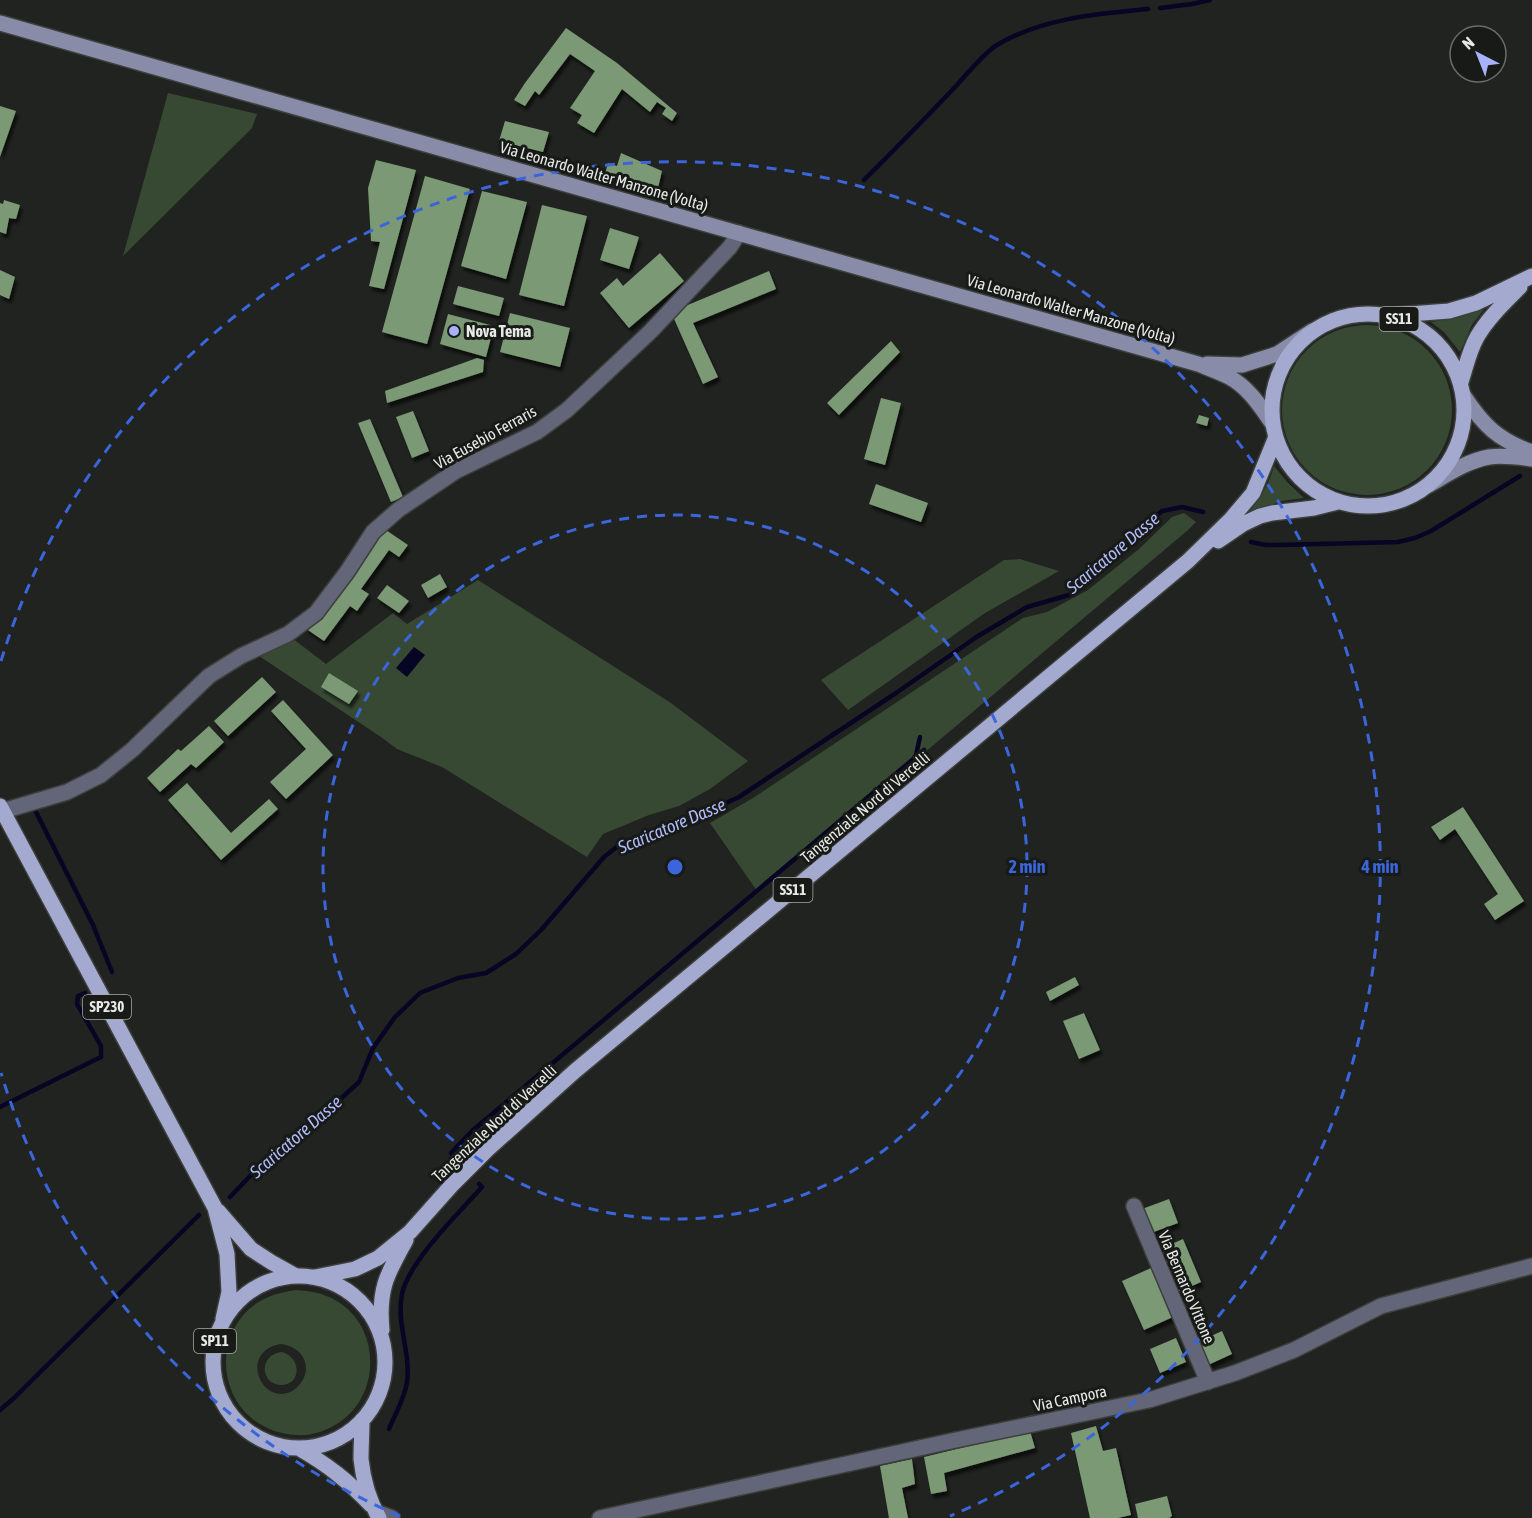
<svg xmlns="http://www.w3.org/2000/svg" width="1532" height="1518" font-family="'Asap Condensed',sans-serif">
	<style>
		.green { fill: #374933; fill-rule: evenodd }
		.water { fill: #060523 }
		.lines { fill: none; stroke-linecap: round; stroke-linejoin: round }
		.stream { stroke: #060523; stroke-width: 4.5 }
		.building { fill: #7b9975; filter: url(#shadow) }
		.minor-casing { stroke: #3c3f3b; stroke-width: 18 }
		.secondary-casing { stroke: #3c3f3b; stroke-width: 18 }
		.primary-casing { stroke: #3c3f3b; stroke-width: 18 }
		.minor { stroke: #636678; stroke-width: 15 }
		.secondary { stroke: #888ca9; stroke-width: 15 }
		.primary { stroke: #a4aacf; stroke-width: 15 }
		.ring { fill: none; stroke: #3b65da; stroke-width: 3; stroke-dasharray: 10 8 }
		.poi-dot { fill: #a7b1fc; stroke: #171a16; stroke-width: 2 }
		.labels { text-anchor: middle; stroke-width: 6; stroke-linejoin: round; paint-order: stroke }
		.shield { fill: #171a16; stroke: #a9aba8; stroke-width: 1.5 }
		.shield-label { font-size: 15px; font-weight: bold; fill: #e7e9e7 }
		.street-label { font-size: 16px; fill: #e7e9e7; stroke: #171a16 }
		.poi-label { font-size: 16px; font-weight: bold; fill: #e7e9e7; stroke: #171a16; text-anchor: start }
		.water-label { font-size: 18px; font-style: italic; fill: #b1bbfc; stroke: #171a16 }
		.centre { fill: #3b65da; stroke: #171a16; stroke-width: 3 }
		.ring-label { font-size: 18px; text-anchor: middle; font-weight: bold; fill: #3b65da; stroke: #171a16; stroke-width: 6; stroke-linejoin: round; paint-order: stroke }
	</style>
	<defs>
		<filter id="shadow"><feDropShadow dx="2.5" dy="4.5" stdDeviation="1.5" flood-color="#0009"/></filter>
	</defs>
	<rect width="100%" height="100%" fill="#20231f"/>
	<!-- green -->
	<path class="green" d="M168 93 257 114 252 128 123 256Z
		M1484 309 1472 325 1460 352 1444 332 1431 322 1460 317Z
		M1282 410a85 85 0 1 1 170 0a85 85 0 1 1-170 0Z
		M1274 466 1288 483 1304 498 1282 501 1250 512V511C1261 497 1269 484 1274 466Z
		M1184 513 1196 522 1188 530 930 748 757 891 710 823 753 798 1023 618 1047 612 1088 590 1139 549 1172 517Z
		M1020 559 1059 571 985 613 848 710 821 680 1004 560Z
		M478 580 671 703 748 761 710 789 679 806 649 815 603 834 587 857 442 767 397 749 381 737 256 654 292 638 326 664 393 613 407 624Z
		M296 1290C310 1291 323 1293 335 1300 382 1326 382 1398 335 1425 323 1432 310 1436 296 1435 276 1434 258 1426 244 1411 216 1379 221 1327 257 1303 269 1295 282 1292 296 1290ZM280 1344C296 1345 310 1358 305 1375 303 1381 299 1386 294 1390 263 1409 237 1353 280 1344Z
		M282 1352C301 1357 302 1384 282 1385 260 1386 258 1354 282 1352Z"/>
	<!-- water -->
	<path class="water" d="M414 647 425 655 407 677 396 668Z"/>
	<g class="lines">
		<!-- stream -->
		<path class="stream" d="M1160 8 1192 4 1210 0
			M864 180C895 149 925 119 955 87 965 76 985 52 997 45 1042 18 1097 14 1148 9
			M1251 542 1266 545H1278L1398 542 1415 538 1431 531 1520 476
			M916 755 920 737
			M35 810 93 925 112 972
			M0 1107 101 1057V1046L77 1004 78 996 85 993
			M453 1155 451 1153 472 1131 924 750
			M230 1197 273 1152 324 1114 359 1082 373 1048 395 1017 420 993 458 978 486 973 516 954 541 930 604 857 618 846 680 824 739 797 896 693 978 636 1027 607 1069 595 1097 572 1162 511 1182 507 1203 512
			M0 1410 14 1398 199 1215
			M389 1429C395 1414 405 1398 407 1382 411 1352 396 1324 402 1294 409 1261 459 1213 482 1187L479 1184"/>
	</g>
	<!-- building -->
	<path class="building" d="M566 28 617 63 677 113 672 121 662 114 666 108 657 102 650 112 622 89 594 133 577 123 582 115 570 108 595 71 570 54 539 95 535 91 525 106 514 100 525 83Z
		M0 106 16 111 0 157Z
		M505 121 549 132 543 152 499 141Z
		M621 153 662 171 658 188 605 174 608 163 617 166Z
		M376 160 416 170 384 289 369 286 380 242 371 241 368 188Z
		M425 176 470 189 427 344 382 332Z
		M482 191 527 202 506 279 461 266Z
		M4 200 20 205 16 219 9 218 6 234 0 232V203L3 204Z
		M542 205 587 216 564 306 519 295Z
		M610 228 639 237 629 269 600 260Z
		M660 253 684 281 629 328 600 293 617 278 623 286Z
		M0 270 15 277 9 299 0 295Z
		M769 271 776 289 693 323 718 377 703 384 671 312Z
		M458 286 504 298 499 316 453 304Z
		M510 313 570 328 560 367 500 352Z
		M448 314 494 326 486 357 440 344Z
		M891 341 900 352 839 415 827 403Z
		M477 358 484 360 483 372 387 403 385 391Z
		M881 398 901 403 885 465 864 459Z
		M413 411 429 451 412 458 396 417Z
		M1199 415 1209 418 1207 426 1196 423Z
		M370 419 403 497 391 502 358 423Z
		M876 484 928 503 921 522 869 504Z
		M380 526 408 545 399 557 389 550 361 589 369 594 357 611 350 606 324 641 305 628Z
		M440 574 447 587 428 598 421 585Z
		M387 585 409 601 399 613 377 598Z
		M329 673 358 691 349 704 321 687Z
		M262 677 276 692 228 736 214 721Z
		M283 700 333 755 286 799 270 782 306 749 271 711Z
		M209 726 224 742 196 768 191 764 160 792 147 778 178 749 181 751Z
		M187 783 231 833 269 799 278 809 221 860 168 800Z
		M1463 807 1524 901 1495 920 1484 904 1498 894 1455 829 1440 840 1431 827Z
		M1075 977 1079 985 1050 1001 1046 992Z
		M1084 1013 1100 1050 1079 1059 1063 1021Z
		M1169 1199 1178 1223 1151 1233 1142 1209Z
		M1183 1239 1201 1282 1176 1293 1158 1250Z
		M1151 1268 1173 1317 1144 1330 1122 1281Z
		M1222 1331 1232 1354 1208 1365 1198 1342Z
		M1176 1338 1186 1362 1160 1373 1150 1349Z
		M1096 1426 1103 1451 1116 1448 1131 1515 1118 1518H1090L1071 1433Z
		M1030 1431 1035 1448 944 1473 947 1491 931 1494 924 1457Z
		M912 1459 915 1484 902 1488 908 1518H889L880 1466Z
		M1167 1496 1172 1516 1169 1518H1138L1135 1504Z"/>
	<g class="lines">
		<!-- minor casing -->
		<g class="minor-casing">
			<path id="minor" d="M3 811 67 792 101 775 132 750 209 676 241 656 288 634 316 613 347 572 373 532 398 510 456 471 537 432 567 410 651 331 730 247 739 233
				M1134 1206 1208 1382
				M376 1512 392 1518
				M600 1518 956 1440 1149 1400 1235 1373 1294 1350 1381 1306 1532 1266"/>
		</g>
		<!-- secondary casing -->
		<g class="secondary-casing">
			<path id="secondary" d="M0 23 1198 364C1208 368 1219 372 1229 377 1248 387 1260 406 1272 423
				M1207 364 1242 365 1277 354 1312 331
				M1464 396C1483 425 1498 440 1532 452
				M1429 485C1448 474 1467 461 1489 457 1503 455 1518 457 1532 459"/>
		</g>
		<!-- primary casing -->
		<g class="primary-casing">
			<path id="primary" d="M1272 410a96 96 0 1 1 192 0a96 96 0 1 1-192 0Z
				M1396 315 1449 311 1476 303 1532 276
				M1461 382C1466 367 1469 351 1477 337 1488 318 1505 302 1520 287
				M1218 541 1243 524 1260 516 1272 513 1314 508 1338 502
				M0 806 215 1208 227 1254 229 1292 223 1319
				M218 1211 251 1249 271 1262 296 1276
				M213 1362a86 86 0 1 1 172 0a86 86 0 1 1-172 0Z
				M315 1277 355 1269 378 1258 410 1232 451 1186 488 1149 575 1071 1188 561 1231 519 1253 493 1275 439
				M382 1330C378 1289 387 1274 406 1240
				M362 1420C362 1433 361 1446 361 1459 363 1479 369 1500 379 1518
				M300 1449C328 1465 348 1481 371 1505"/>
		</g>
		<!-- minor -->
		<use href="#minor" class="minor"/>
		<!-- secondary -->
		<use href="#secondary" class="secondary"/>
		<!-- primary -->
		<use href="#primary" class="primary"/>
	</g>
	<!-- distance rings -->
	<g class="ring">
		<circle cx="675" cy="867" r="352"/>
		<path d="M400 1516A705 705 0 0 1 1 1073M1 661A705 705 0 1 1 950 1516"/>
	</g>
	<!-- markers -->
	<circle class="poi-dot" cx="454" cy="331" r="6"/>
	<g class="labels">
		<!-- shield labels -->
		<g class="shield">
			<rect x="1379.5" y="307" width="39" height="24" rx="4.5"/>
			<rect x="773.5" y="878" width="39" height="24" rx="4.5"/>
			<rect x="83" y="995" width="48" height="24" rx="4.5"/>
			<rect x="194" y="1329" width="42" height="24" rx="4.5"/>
		</g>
		<g class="shield-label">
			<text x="1399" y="324">SS11</text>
			<text x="793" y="895">SS11</text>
			<text x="107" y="1012">SP230</text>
			<text x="215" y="1346">SP11</text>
		</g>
		<!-- street labels -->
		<g class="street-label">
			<text transform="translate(604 176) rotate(16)" y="6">Via Leonardo Walter Manzone (Volta)</text>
			<text transform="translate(1071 309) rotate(16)" y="6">Via Leonardo Walter Manzone (Volta)</text>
			<text transform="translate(485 437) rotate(-29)" y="6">Via Eusebio Ferraris</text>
			<text transform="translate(865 807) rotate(-40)" y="6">Tangenziale Nord di Vercelli</text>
			<text transform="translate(494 1123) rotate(-43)" y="6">Tangenziale Nord di Vercelli</text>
			<text transform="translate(1187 1287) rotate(67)" y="6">Via Bernardo Vittone</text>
			<text transform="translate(1070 1398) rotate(-12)" y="6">Via Campora</text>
		</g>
		<!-- poi labels -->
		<g class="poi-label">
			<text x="466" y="337">Nova Tema</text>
		</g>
		<!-- water labels -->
		<g class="water-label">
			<text transform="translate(1113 553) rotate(-40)" y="6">Scaricatore Dasse</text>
			<text transform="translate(672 826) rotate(-23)" y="6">Scaricatore Dasse</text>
			<text transform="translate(296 1137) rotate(-41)" y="6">Scaricatore Dasse</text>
		</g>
	</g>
	<circle cx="675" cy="867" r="9" class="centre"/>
	<g class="ring-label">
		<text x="1027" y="873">2 min</text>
		<text x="1380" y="873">4 min</text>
	</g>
	<!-- north arrow -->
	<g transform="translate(1478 54) rotate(318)"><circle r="28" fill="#171a16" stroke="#6a6d6a" stroke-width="1.5"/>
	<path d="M0-4.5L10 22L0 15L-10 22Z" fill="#a7b1fc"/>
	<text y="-9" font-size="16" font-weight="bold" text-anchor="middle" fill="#e7e9e7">N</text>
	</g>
</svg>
